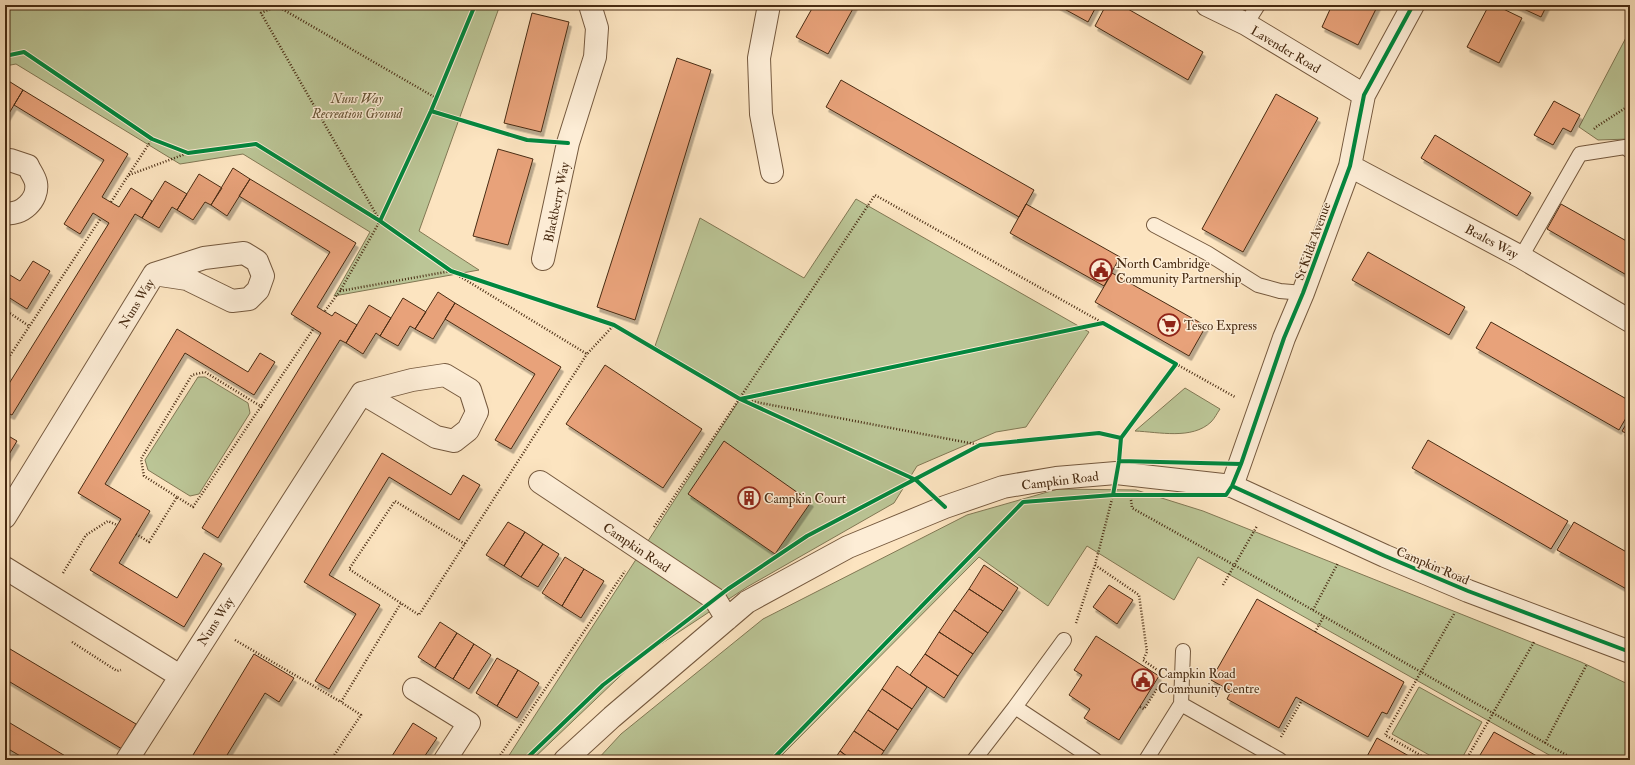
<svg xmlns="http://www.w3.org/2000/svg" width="1635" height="765" font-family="'IM FELL Double Pica',serif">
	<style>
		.green { fill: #bbc596; stroke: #827854 }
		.building { fill: #e8a27a; stroke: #482b12; filter: url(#shadow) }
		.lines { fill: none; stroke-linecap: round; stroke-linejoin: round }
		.service-casing { stroke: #75593e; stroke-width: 16 }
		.minor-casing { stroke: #75593e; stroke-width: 24 }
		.path { stroke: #482b12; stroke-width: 2.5; stroke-dasharray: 1 2; stroke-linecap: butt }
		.service { stroke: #fdedd6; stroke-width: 14 }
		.minor { stroke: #fdedd6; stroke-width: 22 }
		.cycleway-casing { stroke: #fdedd6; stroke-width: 6 }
		.cycleway { stroke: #00873e; stroke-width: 4 }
		.labels { text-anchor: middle; stroke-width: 3; stroke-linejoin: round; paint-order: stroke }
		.street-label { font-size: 13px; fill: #482b12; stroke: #fdedd6 }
		.park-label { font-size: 13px; font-style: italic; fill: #655233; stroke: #fdedd6 }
		.poi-label { font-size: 13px; fill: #482b12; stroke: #fdedd6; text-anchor: start }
	</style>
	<defs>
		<filter id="shadow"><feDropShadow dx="2.5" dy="4.5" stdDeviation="0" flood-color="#0004"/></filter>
	</defs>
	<rect width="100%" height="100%" fill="#fce4c0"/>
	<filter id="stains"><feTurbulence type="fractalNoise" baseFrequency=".005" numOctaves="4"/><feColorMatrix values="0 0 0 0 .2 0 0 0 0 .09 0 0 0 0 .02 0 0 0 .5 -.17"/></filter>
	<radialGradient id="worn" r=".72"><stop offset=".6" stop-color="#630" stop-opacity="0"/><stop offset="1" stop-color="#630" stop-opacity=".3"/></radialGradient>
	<!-- green -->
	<path class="green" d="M5 5H500L419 231 479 270 334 296 370 232 243 154 180 164 16 64 5 66Z
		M1630 30V139L1598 140 1579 127Z
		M856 199 1089 332 1026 427 996 432 917 466 894 503 747 587 638 659 532 760H506L740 399 655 346 700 218 804 278Z
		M198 377H205L248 403 250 413 199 494 190 496 148 470 145 460Z
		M1185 388 1220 409C1217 413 1215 418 1211 422 1192 440 1159 432 1135 431Z
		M1058 489 1136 490 1203 511 1581 662 1630 685V760H1558L1198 557 1174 600 1087 546 1048 606 979 557 777 760H597L621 734 763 619 967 515Z
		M1419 687 1482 722 1461 760H1438L1392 734Z"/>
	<!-- building -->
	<path class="building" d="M814 5H855L828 54 796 37Z
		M1057 5H1097L1088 22Z
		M1106 5H1121L1203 52 1188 80 1095 26Z
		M1332 5H1378L1358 45 1322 27Z
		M1489 5H1495L1522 18 1499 63 1467 47Z
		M1515 5H1547L1541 17Z
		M532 13 569 22 541 132 504 123Z
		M677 58 711 70 635 320 597 307Z
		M7 80 23 90 5 120V83Z
		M841 80 1034 190 1019 217 826 107Z
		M23 90 128 154 102 197 119 207 131 188 152 201 142 218 135 214 12 415 5 412V390L109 223 93 213 80 234 64 224 104 160 14 105Z
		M1276 94 1318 118 1243 252 1202 229Z
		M1554 101 1580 115 1571 132 1563 128 1553 145 1534 135Z
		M1435 135 1531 193 1517 216 1421 158Z
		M498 149 533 159 508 245 473 236Z
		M233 168 250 179 227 216 211 205Z
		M199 174 222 188 211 205 205 202 193 220 177 210Z
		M250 179 356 243 317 307 332 316 335 312 357 325 346 343 340 340 218 538 202 528 321 333 291 314 330 252 239 196Z
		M165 181 187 194 177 210 172 207 159 228 142 218Z
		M1026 204 1120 257 1104 286 1010 233Z
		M1561 204 1630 243V277L1547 229Z
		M1368 252 1465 307 1449 335 1352 280Z
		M33 261 50 271 27 309 5 295V272L20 281Z
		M1112 273 1206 326 1189 356 1095 302Z
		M438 292 455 303 433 339 415 329Z
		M403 298 426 312 415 329 410 326 398 346 380 336Z
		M455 303 561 367 511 449 495 440 535 374 445 319Z
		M369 305 391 318 380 336 376 333 363 354 346 343Z
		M1491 322 1630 401V411L1619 430 1476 348Z
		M177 329 248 372 260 353 275 362 254 395 185 353 105 484 150 511 119 563 177 598 204 553 222 564 184 627 90 570 121 519 78 493Z
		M605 365 702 429 663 488 566 424Z
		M1630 418V436L1622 431Z
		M5 434 17 441 5 461Z
		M1428 440 1568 521 1551 549 1412 468Z
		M724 441 811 502 775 554 688 494Z
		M382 453 451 495 463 475 480 485 459 520 389 477 329 575 380 605 329 689 315 681 356 614 304 582Z
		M508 522 525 532 504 566 486 555Z
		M1574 522 1630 554V591L1557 550Z
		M525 532 543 544 521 577 504 566Z
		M543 544 559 554 538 587 521 577Z
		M565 557 584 569 562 606 542 593Z
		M984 565 1018 588 1003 611 969 589Z
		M584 569 604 581 581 618 562 606Z
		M1109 585 1133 600 1117 624 1093 607Z
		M969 589 1003 611 988 633 954 610Z
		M1257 599 1404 682 1387 714 1382 712 1368 737 1296 697 1279 728 1227 699 1231 691 1211 680Z
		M954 610 988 633 973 654 939 632Z
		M440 622 457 633 435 668 418 657Z
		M939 632 973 654 958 676 925 654Z
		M457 633 474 644 453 679 435 668Z
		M1096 636 1159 676 1119 740 1084 718 1090 709 1069 695 1082 675 1074 670Z
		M474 644 491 655 469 689 453 679Z
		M5 646 136 724 122 749 5 679Z
		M254 654 294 678 279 702 265 693 224 760H190Z
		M925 654 958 676 944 698 910 675Z
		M497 658 518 670 497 706 476 693Z
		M897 666 927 687 912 709 882 689Z
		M518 670 539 683 517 718 497 706Z
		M882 689 912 709 898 730 868 710Z
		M868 710 898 730 884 751 854 731Z
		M5 720 72 760H27L5 747Z
		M413 723 437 738 422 760H398L392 756Z
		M854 731 884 751 878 760H852L840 751Z
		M1494 732 1544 760H1477Z
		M1377 738 1393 747 1416 760H1365Z
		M840 751 852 760H834Z"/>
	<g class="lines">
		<!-- service casing -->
		<g class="service-casing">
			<path id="service" d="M1246 24 1258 5
				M1154 225 1207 253 1258 285 1280 291 1303 293
				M1521 257 1580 154 1625 147 1630 151
				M1181 704 1183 651
				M1015 707 1064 640
				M974 760 1015 707 1095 760
				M1146 760 1181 704 1280 760"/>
		</g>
		<!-- minor casing -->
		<g class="minor-casing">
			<path id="minor" d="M769 5 759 58 761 114 772 172
				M1207 5 1246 24 1364 95
				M5 161 10 160 28 166C30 171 35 177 36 183 39 200 21 216 5 213
				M1350 166 1521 257 1630 321
				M543 259 568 143 595 57 597 28 590 5
				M540 482 715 599 727 619
				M1232 486 1284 338 1303 293 1350 166 1364 95 1413 5
				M5 517 154 274 204 258 244 253 257 261 263 276 258 290 249 299 232 301 187 279 154 274
				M5 568 180 676
				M414 689 469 723 445 760
				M127 760 362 393 412 380 445 375 470 390 477 412 468 430 454 441 436 437 362 393
				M565 760 612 717 747 602 848 547 945 507 1003 487 1056 478 1116 473 1232 486 1385 556 1468 591 1630 652"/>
		</g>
		<!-- path -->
		<path class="path" d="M1594 129 1596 127 1630 105
			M129 175 188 153
			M111 202 152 139
			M340 291 451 271 587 354 614 325
			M5 310 29 326
			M325 311 340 291 380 221 261 13 277 6 436 98
			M5 363 101 218
			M1176 364 1235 397
			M740 399 980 445
			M177 497 144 476 141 459 192 375 205 372 262 407
			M1131 500 1132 508 1234 565 1575 760
			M654 527 875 195 1103 323
			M136 534 149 542 177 497 193 507 314 328
			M465 544 395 501 349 569 419 615 587 354
			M1095 565 1139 595 1147 652 1143 660 1160 672
			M63 573 86 535 108 521 117 525
			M1223 585 1257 526
			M1313 610 1338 563
			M1076 623 1095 565 1112 499
			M1315 632 1324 616
			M235 640 341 702 401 603
			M72 642 117 671 121 670
			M1140 707 1144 709 1159 686
			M1281 737 1302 700
			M1545 743 1587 664
			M331 760 361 715 341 702
			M497 760 625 571
			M1429 760 1385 735 1454 614
			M1466 760 1534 642"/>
		<!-- service -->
		<use href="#service" class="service"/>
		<!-- minor -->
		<use href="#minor" class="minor"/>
		<!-- cycleway casing -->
		<g class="cycleway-casing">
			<path id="cycleway" d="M5 56 24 52 152 139 188 153 256 144 380 221 451 271 614 325 740 399 1103 323 1176 364 1121 438 1119 461 1113 495
				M431 111 527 140 568 143
				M380 221 431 111 475 5
				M740 399 916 480 945 507
				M1119 461 1241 464
				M1232 486 1385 556 1468 591 1630 652
				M525 760 603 685 728 589 807 536 980 445 1099 433 1121 438
				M772 760 1023 502 1113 495H1226L1232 486 1241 464 1284 338 1303 293 1350 166 1364 95 1413 5"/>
		</g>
		<!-- cycleway -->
		<use href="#cycleway" class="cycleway"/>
	</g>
	<!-- icons -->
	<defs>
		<g id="civic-ring" transform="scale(1.15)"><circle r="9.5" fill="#fdedd6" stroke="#8f2418" stroke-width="1.5"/><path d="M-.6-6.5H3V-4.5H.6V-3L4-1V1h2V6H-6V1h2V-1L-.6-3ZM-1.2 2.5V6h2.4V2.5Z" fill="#8f2418"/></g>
		<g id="supermarket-ring" transform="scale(1.15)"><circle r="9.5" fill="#fdedd6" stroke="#8f2418" stroke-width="1.5"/><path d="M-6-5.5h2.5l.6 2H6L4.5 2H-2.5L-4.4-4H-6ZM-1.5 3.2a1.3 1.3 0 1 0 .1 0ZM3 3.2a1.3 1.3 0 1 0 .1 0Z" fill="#8f2418"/></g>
		<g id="building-ring" transform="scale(1.15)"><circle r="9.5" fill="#fdedd6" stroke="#8f2418" stroke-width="1.5"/><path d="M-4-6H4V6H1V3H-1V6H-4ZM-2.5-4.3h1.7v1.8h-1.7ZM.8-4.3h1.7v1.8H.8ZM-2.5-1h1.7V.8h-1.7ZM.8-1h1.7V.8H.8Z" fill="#8f2418"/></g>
	</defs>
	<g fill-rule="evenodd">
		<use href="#civic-ring" x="1101" y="270"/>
		<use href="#supermarket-ring" x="1169" y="325"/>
		<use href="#building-ring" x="749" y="498"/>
		<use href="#civic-ring" x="1143" y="680"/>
	</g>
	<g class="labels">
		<!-- street labels -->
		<g class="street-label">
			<text transform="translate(1286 49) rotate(31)" y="5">Lavender Road</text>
			<text transform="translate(556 202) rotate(-78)" y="5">Blackberry Way</text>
			<text transform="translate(1312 241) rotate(-70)" y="5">St Kilda Avenue</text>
			<text transform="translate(1492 241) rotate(28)" y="5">Beales Way</text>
			<text transform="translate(136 303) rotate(-58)" y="5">Nuns Way</text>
			<text transform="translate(1060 480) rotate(-7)" y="5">Campkin Road</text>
			<text transform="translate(637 547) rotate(34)" y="5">Campkin Road</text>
			<text transform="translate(1433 565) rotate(23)" y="5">Campkin Road</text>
			<text transform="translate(215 621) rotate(-57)" y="5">Nuns Way</text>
		</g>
		<!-- park labels -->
		<g class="park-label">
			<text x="357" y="103">Nuns Way<tspan x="357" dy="15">Recreation Ground</tspan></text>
		</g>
		<!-- poi labels -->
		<g class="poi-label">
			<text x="1116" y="268">North Cambridge<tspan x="1116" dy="15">Community Partnership</tspan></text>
			<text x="1184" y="330">Tesco Express</text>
			<text x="764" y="503">Campkin Court</text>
			<text x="1158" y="678">Campkin Road<tspan x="1158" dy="15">Community Centre</tspan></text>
		</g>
	</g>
	<!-- margin -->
	<rect width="1635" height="765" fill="none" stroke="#fce4c0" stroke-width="20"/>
	<rect x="6" y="6" width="1623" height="753" fill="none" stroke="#482b12" stroke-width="2"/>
	<rect x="10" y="10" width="1615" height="745" fill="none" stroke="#482b12"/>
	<rect width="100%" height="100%" filter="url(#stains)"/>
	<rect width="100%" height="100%" fill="url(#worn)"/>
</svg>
